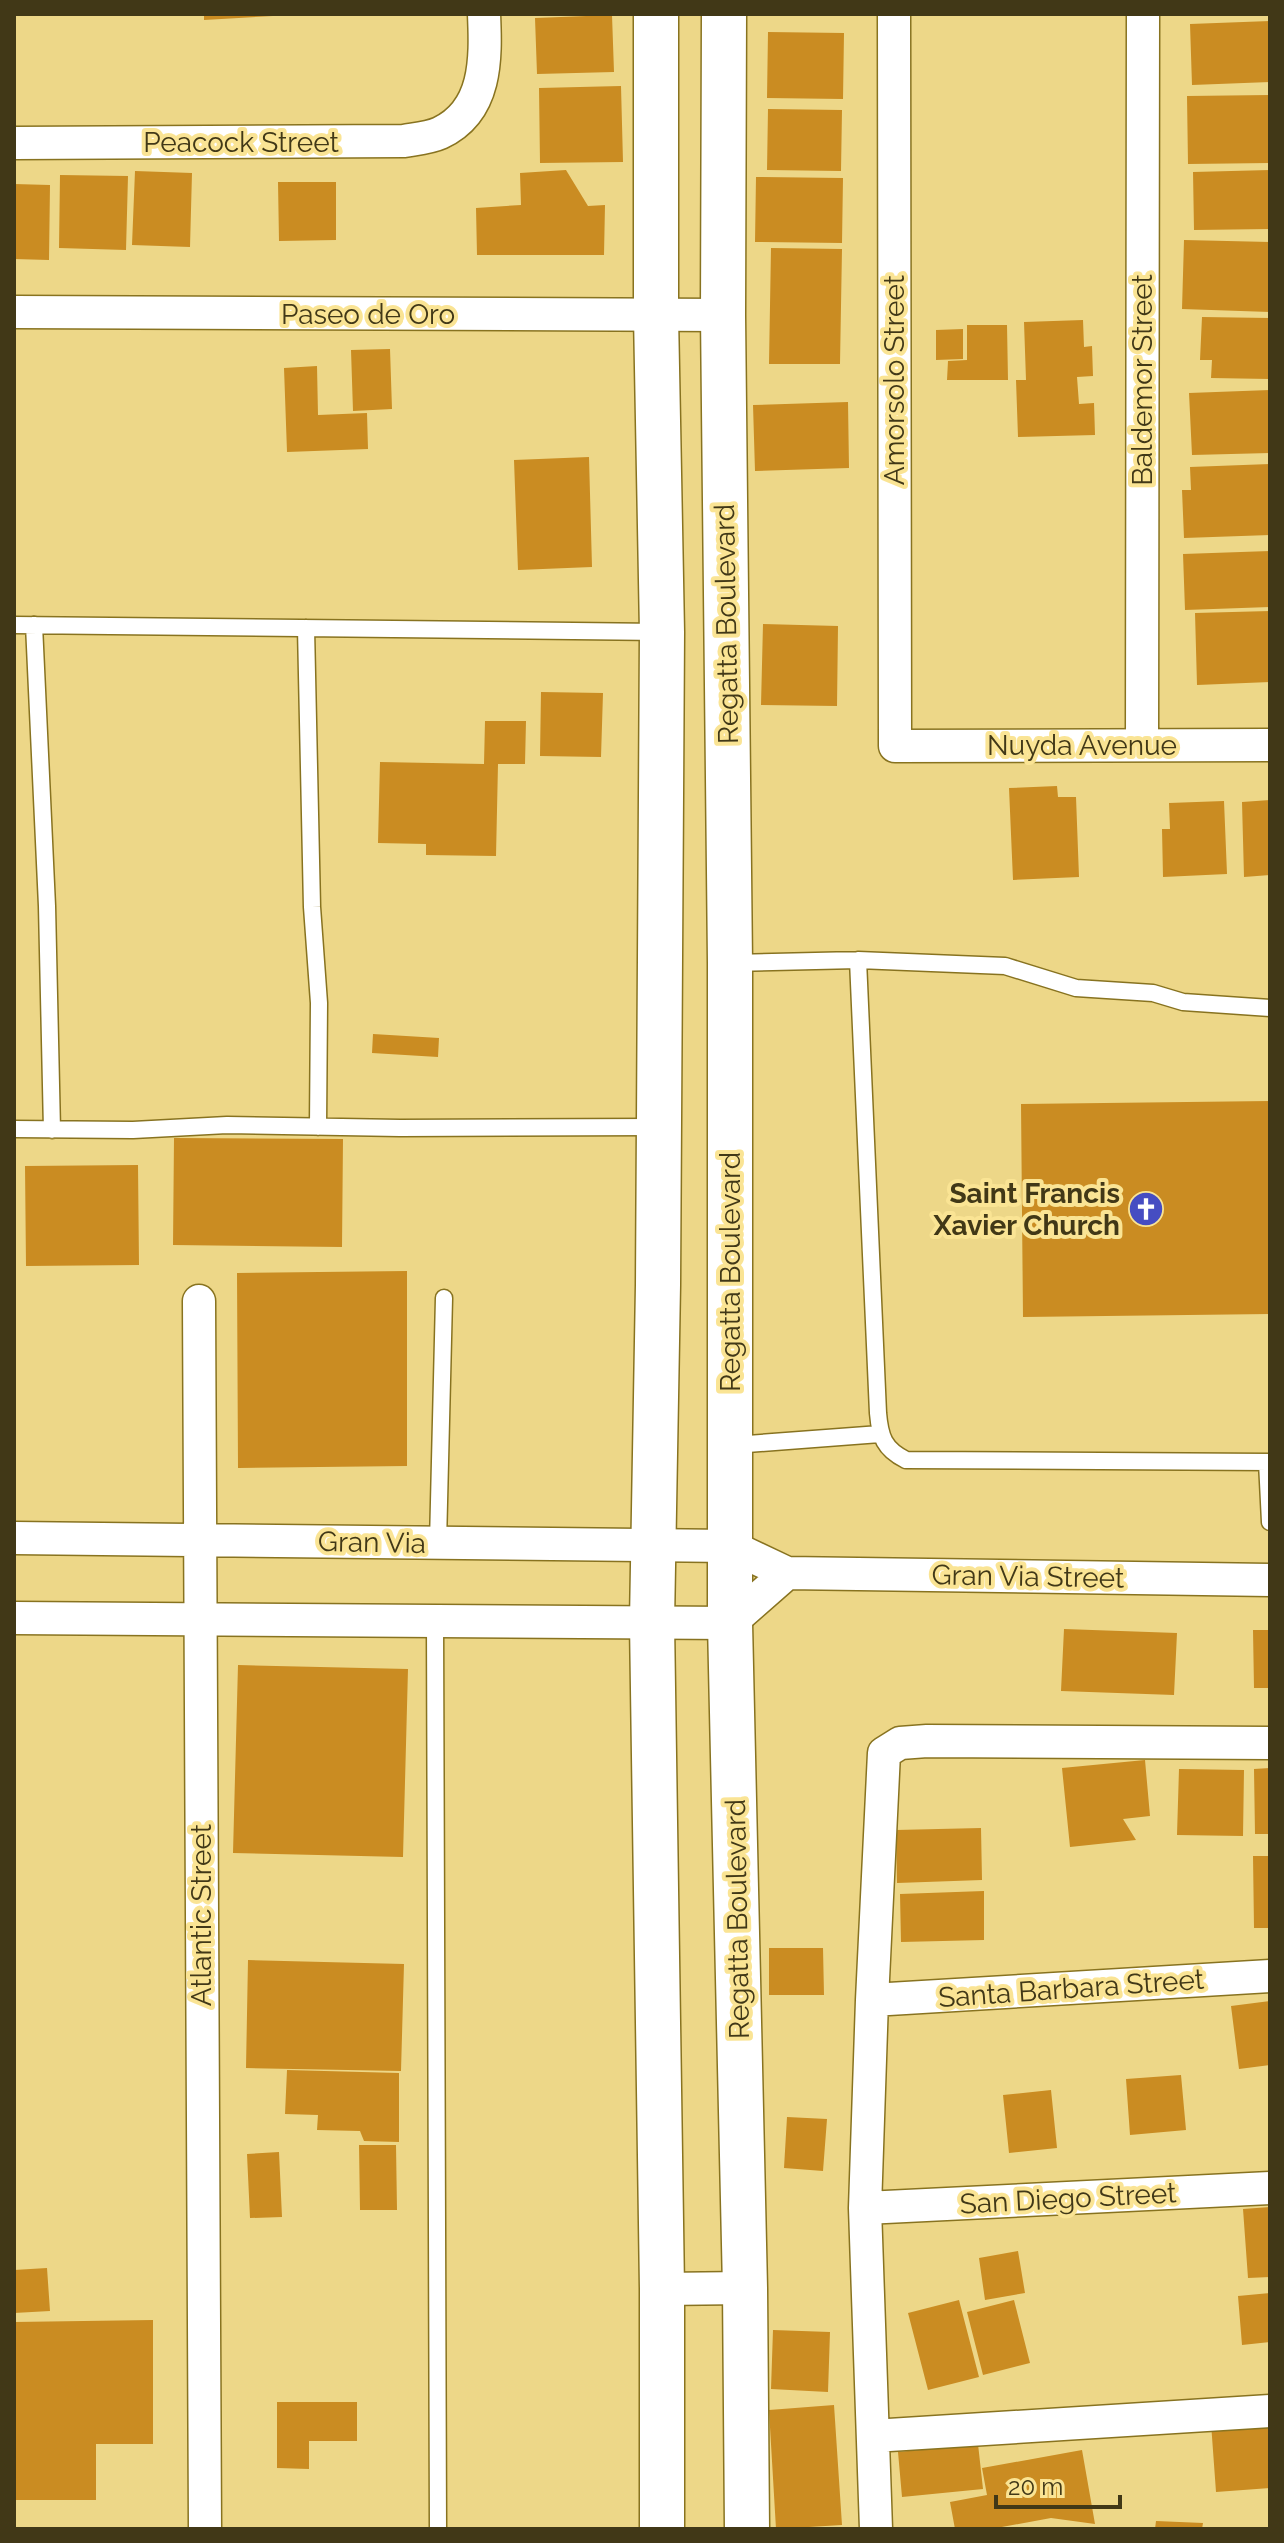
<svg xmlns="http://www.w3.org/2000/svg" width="1284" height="2543" font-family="Raleway,sans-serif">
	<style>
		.building { fill: #ca8c22 }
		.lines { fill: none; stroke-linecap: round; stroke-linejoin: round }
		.lane-casing { stroke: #887320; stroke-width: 19 }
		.street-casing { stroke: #887320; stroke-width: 35 }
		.secondary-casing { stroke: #887320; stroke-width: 47 }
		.lane { stroke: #fff; stroke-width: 16 }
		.street { stroke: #fff; stroke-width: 32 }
		.secondary { stroke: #fff; stroke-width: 44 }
		.labels { text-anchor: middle; stroke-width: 8; stroke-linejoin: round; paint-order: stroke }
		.street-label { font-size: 28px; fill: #413817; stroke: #fae494 }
		.poi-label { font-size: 28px; font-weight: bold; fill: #413817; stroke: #fae494; text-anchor: end }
	</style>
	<rect width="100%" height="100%" fill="#edd788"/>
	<!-- building -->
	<path class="building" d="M204 14H273V16L204 20Z
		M612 15 614 72 537 74 535 18Z
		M1270 21V82L1192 85 1190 24Z
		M768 32 844 33 843 99 767 98Z
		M621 86 623 162 540 163 539 88Z
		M1270 95V163L1188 164 1187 96Z
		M768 109 842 110 841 171 767 170Z
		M566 170 588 206 605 205 604 255H477L476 208 521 205 520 173Z
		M1270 170V229L1194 230 1193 172Z
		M135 171 192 173 190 247 132 245Z
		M60 175 128 176 126 250 59 248Z
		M756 177 843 178 842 243 755 242Z
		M278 182H336V240L279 241Z
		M14 184 50 185 49 260 14 259Z
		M1184 240 1270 242V312L1182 309Z
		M771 248 842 249 840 364H769Z
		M1202 317 1270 318V379L1211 378 1212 360H1200Z
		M1083 320 1084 347 1092 346 1093 376 1077 377 1079 404 1094 403 1095 435 1018 437 1016 380H1026L1024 322Z
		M967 325H1007L1008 380H947L948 361 967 360Z
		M963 329V359L936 360V330Z
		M390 349 392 409 353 411 351 350Z
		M317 366 318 415 367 413 368 449 287 452 284 368Z
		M1270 390V453L1192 455 1189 393Z
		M848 402 849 468 755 471 753 405Z
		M589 457 592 567 518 570 514 460Z
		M1270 464V535L1184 538 1182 490H1191L1190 467Z
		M1270 551V607L1185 610 1183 554Z
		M1270 611V682L1197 685 1195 613Z
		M763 624 838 626 837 706 761 705Z
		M541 692 603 693 601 757 540 756Z
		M485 721H526L525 764H498L496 856 426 855V844L378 843 380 762 484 764Z
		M1057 786 1058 797H1076L1079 877 1013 880 1009 788Z
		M1270 800V875L1244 877 1242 802Z
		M1224 801 1227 874 1163 877 1162 829H1170L1169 803Z
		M373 1034 439 1038 438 1057 372 1053Z
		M1270 1101V1314L1023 1317 1021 1104Z
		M174 1138 343 1139 342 1247 173 1245Z
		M138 1165 139 1265 26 1266 25 1166Z
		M407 1271V1466L238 1468 237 1273Z
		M1064 1629 1177 1633 1174 1695 1061 1691Z
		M1253 1630H1270V1688H1254Z
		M238 1665 408 1669 403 1857 233 1853Z
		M1145 1760 1150 1816 1123 1819 1136 1840 1070 1847 1062 1768Z
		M1270 1768V1834H1255L1254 1769Z
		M1179 1769 1244 1770 1243 1836 1177 1835Z
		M981 1828 982 1880 897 1883 896 1830Z
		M1253 1856H1270V1928H1254Z
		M984 1891V1940L901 1942 900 1894Z
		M769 1948H823L824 1995H769Z
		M248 1960 404 1964 401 2071 246 2068Z
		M1270 2001V2065L1239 2069 1231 2006Z
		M287 2070 399 2073V2142L364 2141 360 2131 317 2130 318 2115 285 2114Z
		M1181 2075 1186 2130 1130 2135 1126 2079Z
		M1051 2090 1057 2148 1009 2153 1003 2095Z
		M787 2117 827 2119 823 2171 784 2168Z
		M359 2145H396L397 2210H360Z
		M279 2152 282 2217 250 2218 247 2154Z
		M1270 2207V2277L1248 2278 1243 2209Z
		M1018 2251 1025 2293 985 2300 979 2258Z
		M47 2268 50 2311 14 2313V2270Z
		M1270 2293V2342L1242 2345 1238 2296Z
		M959 2300 979 2377 928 2390 908 2313Z
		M1014 2300 1030 2363 983 2375 967 2312Z
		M153 2320V2444H96V2500H14V2322Z
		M773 2330 830 2332 828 2392 771 2389Z
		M277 2402H357V2441H309V2469L277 2468Z
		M834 2405 842 2525 776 2529 769 2410Z
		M1270 2418V2488L1216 2492 1211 2423Z
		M978 2444 983 2489 902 2497 898 2452Z
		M1082 2450 1095 2524 1051 2518 991 2529H955L950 2502 987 2495 982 2468Z
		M1156 2521 1203 2523 1202 2529H1155Z"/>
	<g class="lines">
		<!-- lane casing -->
		<g class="lane-casing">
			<path id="lane" d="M14 625 661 632
				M34 625 47 906 52 1130
				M306 628 312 907 319 1003 318 1127
				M858 960 878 1413C880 1437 884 1449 906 1460L1270 1462
				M733 963 858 960 1005 966 1076 988 1153 993 1183 1002 1270 1008
				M14 1129 133 1130 227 1125 400 1128 656 1127
				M734 1445 880 1434
				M1267 1462 1270 1522
				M438 1543 444 1298
				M435 1621 438 2529"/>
		</g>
		<!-- street casing -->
		<g class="street-casing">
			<path id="street" d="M894 14 895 746 1270 745
				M14 143 404 141C415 139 429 138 440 133 487 111 486 59 484 14
				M14 312 723 315
				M1142 745 1143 14
				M199 1301 205 2529
				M14 1538 730 1546 787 1573 1270 1580
				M14 1618 730 1623 787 1573
				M872 2000 1270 1976
				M865 2208 1270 2188
				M662 2289 745 2288
				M873 2436 1270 2411
				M876 2529 865 2208 872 2000 884 1753 900 1743 927 1741 1270 1743"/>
		</g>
		<!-- secondary casing -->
		<g class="secondary-casing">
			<path id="secondary" d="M656 14V315L662 632 658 1285 652 1622 662 2289V2529
				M724 14 723 315 730 963V1623L745 2288 747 2529"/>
		</g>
		<!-- lane -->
		<use href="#lane" class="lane"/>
		<!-- street -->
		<use href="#street" class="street"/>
		<!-- secondary -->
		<use href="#secondary" class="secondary"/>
	</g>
	<!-- icons -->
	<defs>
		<g id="church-disc" transform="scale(1.8)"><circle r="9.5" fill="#464dc2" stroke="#fae494"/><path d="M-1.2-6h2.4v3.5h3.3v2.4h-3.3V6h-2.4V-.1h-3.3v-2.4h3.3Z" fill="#fff"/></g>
	</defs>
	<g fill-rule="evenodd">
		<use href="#church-disc" x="1146" y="1209"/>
	</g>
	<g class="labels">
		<!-- street labels -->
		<g class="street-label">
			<text x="241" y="152">Peacock Street</text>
			<text x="368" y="324">Paseo de Oro</text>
			<text transform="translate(894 380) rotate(-90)" y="10">Amorsolo Street</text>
			<text transform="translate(1142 380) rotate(-90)" y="10">Baldemor Street</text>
			<text transform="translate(726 624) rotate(-91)" y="10">Regatta Boulevard</text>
			<text x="1082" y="755">Nuyda Avenue</text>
			<text transform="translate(730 1272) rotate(-90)" y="10">Regatta Boulevard</text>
			<text transform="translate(372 1542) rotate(1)" y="10">Gran Via</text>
			<text transform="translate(1028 1576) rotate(1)" y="10">Gran Via Street</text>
			<text transform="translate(201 1915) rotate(-90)" y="10">Atlantic Street</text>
			<text transform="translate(737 1919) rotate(-91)" y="10">Regatta Boulevard</text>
			<text transform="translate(1071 1988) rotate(-4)" y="10">Santa Barbara Street</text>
			<text transform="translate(1068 2198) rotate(-3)" y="10">San Diego Street</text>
		</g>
		<!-- poi labels -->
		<g class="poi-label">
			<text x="1120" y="1203">Saint Francis<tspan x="1120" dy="32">Xavier Church</tspan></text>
		</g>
	</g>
	<!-- border -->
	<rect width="1284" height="2543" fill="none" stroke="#413817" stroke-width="32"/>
	<!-- scale -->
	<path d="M996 2495v12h124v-12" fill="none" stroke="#413817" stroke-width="4"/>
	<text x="1008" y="2495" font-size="24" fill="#413817" stroke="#fae494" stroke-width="6" paint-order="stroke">20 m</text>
</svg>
